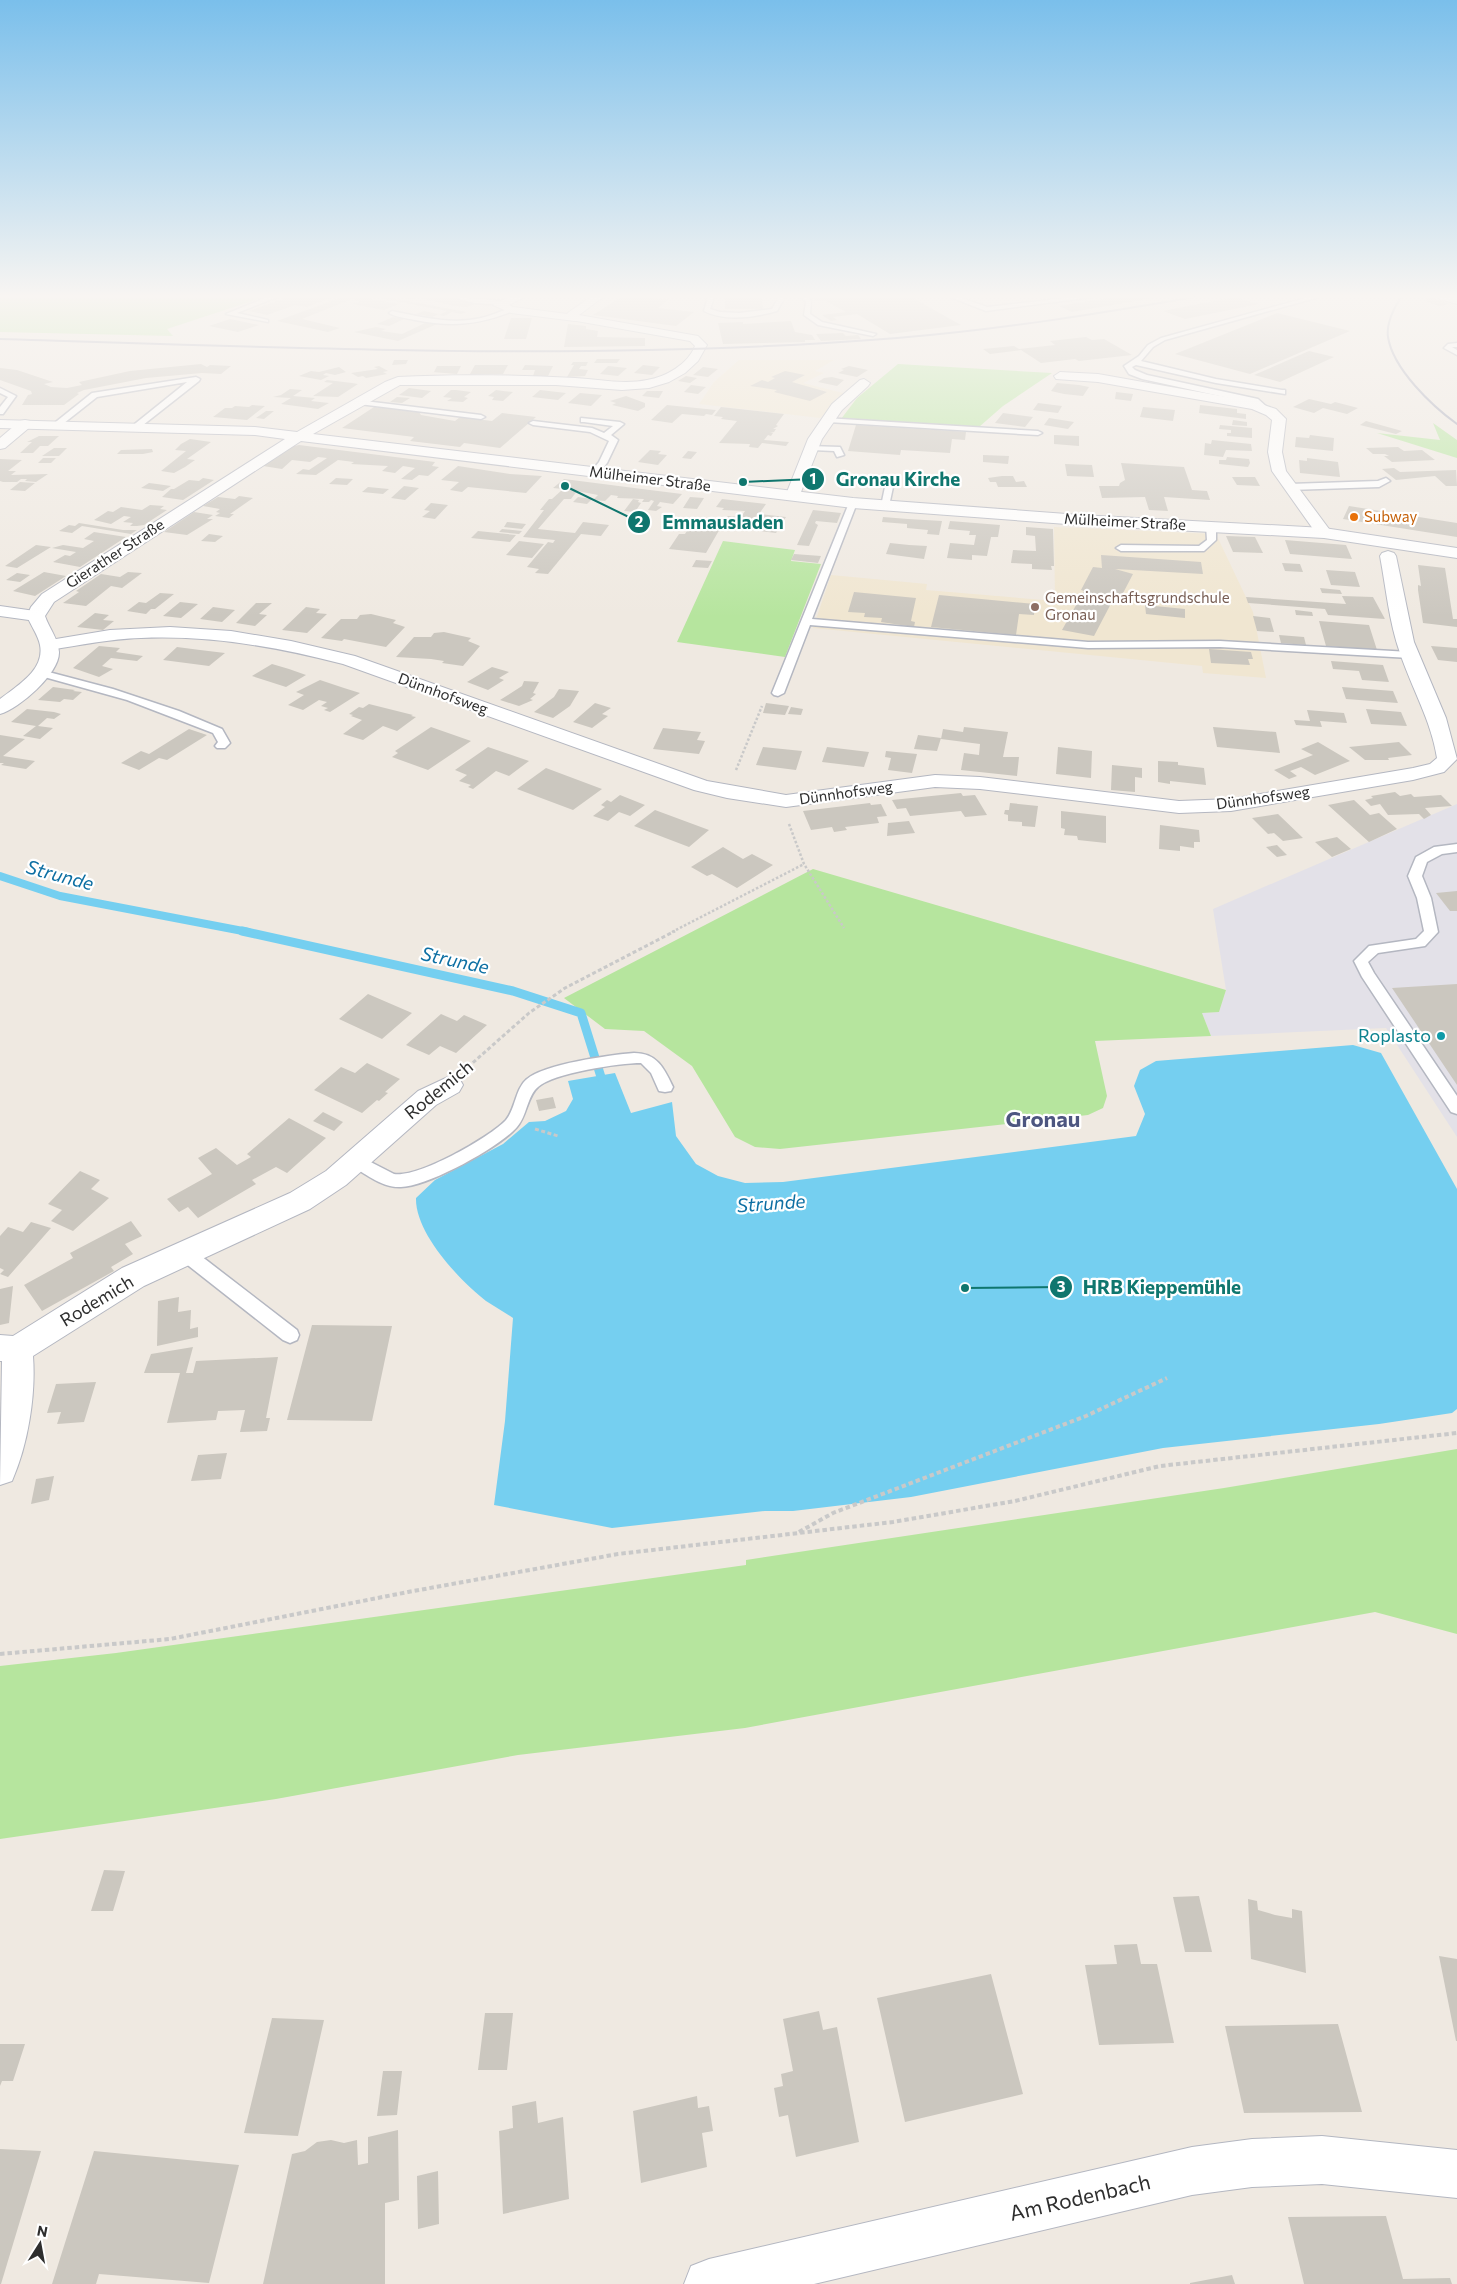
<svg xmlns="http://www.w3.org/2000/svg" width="1457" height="2284" font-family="Commissioner,sans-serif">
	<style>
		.industrial { fill: #e3e1e8 }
		.education { fill: #f0e6d1 }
		.green { fill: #b6e59e }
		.water { fill: #75cff0 }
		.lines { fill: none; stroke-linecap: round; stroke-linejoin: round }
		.stream-far1 { stroke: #75cff0; stroke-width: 8 }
		.stream { stroke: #75cff0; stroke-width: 9 }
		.building { fill: #cbc7bf }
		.lane-casing { stroke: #b4b7c1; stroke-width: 3 }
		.street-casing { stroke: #b4b7c1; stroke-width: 2 }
		.secondary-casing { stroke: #b4b7c1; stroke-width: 2 }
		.path-far2 { stroke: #c9c9c9; stroke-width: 2.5; stroke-dasharray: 2.5 2; stroke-linecap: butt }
		.path-far1 { stroke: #c9c9c9; stroke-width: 3; stroke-dasharray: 4 2.5; stroke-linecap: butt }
		.path { stroke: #c9c9c9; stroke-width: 4; stroke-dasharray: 4.5 3; stroke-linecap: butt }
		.lane { fill: #fff; fill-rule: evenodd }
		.street { fill: #fff; fill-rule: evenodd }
		.secondary { fill: #fff; fill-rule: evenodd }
		.rail { stroke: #a3a6b8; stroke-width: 2 }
		.food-dot { fill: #e8710a; stroke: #fff; stroke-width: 2 }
		.education-dot { fill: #8d6e63; stroke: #fff; stroke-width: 2 }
		.culture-dot { fill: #0f9aa8; stroke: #fff; stroke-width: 2 }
		.labels { text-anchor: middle; stroke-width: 4.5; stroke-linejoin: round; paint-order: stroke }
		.far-street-label { font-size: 15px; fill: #2e2e2e; stroke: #fff }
		.far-food-label { font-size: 15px; fill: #c56008; stroke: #fff; text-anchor: start }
		.far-education-label { font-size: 15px; fill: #785e54; stroke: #fff; text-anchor: start }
		.culture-label { font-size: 18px; fill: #0d838f; stroke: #fff; text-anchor: end }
		.street-label { font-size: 18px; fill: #2e2e2e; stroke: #fff }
		.water-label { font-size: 19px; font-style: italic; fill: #0d6fa3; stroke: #fff }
		.near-street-label { font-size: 21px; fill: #2e2e2e; stroke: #fff }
		.district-label { font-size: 22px; font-weight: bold; fill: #4d5680; stroke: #fff }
		.leader { fill: none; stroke: #0f766e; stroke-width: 2 }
		.callout-dot { fill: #0f766e; stroke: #fff; stroke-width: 2 }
		.mark-label { font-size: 15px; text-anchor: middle; font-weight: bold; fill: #fff }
		.callout-label { font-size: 19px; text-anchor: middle; font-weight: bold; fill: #0f766e; stroke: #fff; stroke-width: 4.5; stroke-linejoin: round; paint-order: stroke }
	</style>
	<rect width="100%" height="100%" fill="#efe9e1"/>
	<!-- industrial -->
	<path class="industrial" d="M1457 804V1137L1386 1028 1211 1036 1202 1013 1219 1012 1226 990 1213 909Z"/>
	<!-- education -->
	<path class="education" d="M739 360H834L815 371 824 373 803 383 847 394 820 418 699 404 714 382Z
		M1054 527 1216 534 1253 612 1266 678 1203 673 1202 666 813 628 831 575 927 584 926 590 1055 601Z"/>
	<!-- green -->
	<path class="green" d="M0 297H264L167 329 173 336 0 332Z
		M898 364 1052 373 1003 406 979 427 841 419 857 398Z
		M1433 423 1457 440V458L1377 433 1440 440Z
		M723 541 795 550 791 561 821 564 785 657 677 642Z
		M813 869 1226 990 1219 1012 1202 1013 1211 1036 1095 1041 1107 1096 1103 1108 1088 1115 780 1149 755 1147 735 1137 692 1066 644 1031 605 1029 564 998Z
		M1457 1449V1634L1375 1612 745 1728 518 1755 276 1799 0 1839V1666L116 1653 746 1565V1560L1224 1488Z"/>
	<!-- water -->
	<path class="water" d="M1353 1045 1381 1053 1457 1189V1409L1452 1413 1379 1424 1163 1448 911 1497 793 1511H765L612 1528 494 1505 505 1421 513 1318C504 1312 495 1307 486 1301 460 1281 415 1233 416 1198L435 1180 503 1144 529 1122 545 1121 566 1111 573 1099 568 1081 615 1073 631 1113 672 1102 676 1136 696 1164 718 1176 745 1183 783 1182 1136 1136 1145 1114 1134 1086 1140 1070 1156 1061Z"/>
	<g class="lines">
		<!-- stream-far1 -->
		<path class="stream-far1" d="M0 876 60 896 248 932"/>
		<!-- stream -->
		<path class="stream" d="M242 931 513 991 581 1013 601 1077 608 1085"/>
	</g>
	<!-- building -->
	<path class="building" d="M288 297H333L307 307 295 305 267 315 249 311Z
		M342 297H370L367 298 399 304 384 310 352 304 361 301 352 299 302 319 340 328 328 332 277 321Z
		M374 297H386L467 312 461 314 452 312 444 316 439 315 447 311Z
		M404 297H445L477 303 467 307 454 306 420 298 409 299Z
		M621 297 669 299 658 308 694 312 676 326 593 315Z
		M725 297H762L763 309H725Z
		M810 297H911L961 325 890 334 857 314 833 317 837 320 831 321 822 315 846 312 824 300 816 301Z
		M1113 297 1153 298 1072 312 1059 306Z
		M1234 297 1259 304 1185 319 1163 311Z
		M1432 298 1436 299 1450 304 1439 306 1425 301 1428 300 1425 299Z
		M424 311 439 314 432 317 416 314Z
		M1277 313 1350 331 1250 374 1175 354Z
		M393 317 404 319 389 326 377 324Z
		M511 318H532L526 339H504Z
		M230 319 259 325 238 332 209 326Z
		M791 321 795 332 812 335 815 340H805V342L723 344 718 323 743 322V324Z
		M425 323 437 324 398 341 354 332 376 327 386 329 381 331 402 334Z
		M568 324 586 326V329L598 331 597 337 645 338V346L564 347Z
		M843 333 846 336 858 335 861 339 821 341 816 334Z
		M1086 337 1092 340 1104 339 1132 355 1079 361 1075 359 1041 363 1021 350 990 354 983 349 1014 346 1019 349 1055 345 1050 341Z
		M1309 351 1334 357 1280 382 1254 375Z
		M597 359H620L617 363H594Z
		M394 360H408L406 364 392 365Z
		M573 362H588L586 366H581L579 369 588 370 585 376 567 377 574 365H571Z
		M201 364 207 367 210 365 231 366 221 374 202 373 146 378 84 390 77 393 79 394 64 405H22L28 395 32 394 31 391 0 380V368L17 370 53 382 44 384 51 387 67 388 82 385 79 382 130 371Z
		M475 365H508L503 374H470Z
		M525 365 553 366 548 376H533L535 370H522Z
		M643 365 660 367 652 375 634 373Z
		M379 366 388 371 383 372 387 374 366 378 363 376 358 377 351 373 378 369 374 367Z
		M437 366H461L457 374 432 372H434Z
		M608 366 627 368 618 376 600 374Z
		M849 366 868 370 857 377 838 373 844 370 841 369Z
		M339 367 346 372 335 375 326 373 323 375 329 376 321 380 299 376 311 371 319 372Z
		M703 367 718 369 708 377 693 375Z
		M785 371 805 375 792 382 827 392 810 401 774 392 777 390 750 386 762 380 768 382 775 378 771 377Z
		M686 376 697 378 690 383 678 381Z
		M832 377 844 380 837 386 818 382 824 378Z
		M327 380 352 383 358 384 338 397 313 396 333 383 324 382Z
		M1057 383 1079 385 1089 387 1083 396 1064 394 1051 391Z
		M691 385 706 387 698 394 684 392Z
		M409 388 431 391 422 398 399 395Z
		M290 389 302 390 293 396 315 398 311 401 329 403 318 409 281 404 291 398 273 397 281 395Z
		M451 390H456L471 392 464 397 468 398 463 402 447 401 452 398 443 397Z
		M496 390 503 391 513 392 503 401 492 400 494 397 488 396Z
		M540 390 566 393 558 400 532 397Z
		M647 391H663L659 398 642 396Z
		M1116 392 1133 394 1131 401 1115 399Z
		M580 393 602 395 591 406 568 403Z
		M626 396 645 403V407L638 411 612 405 616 403 610 401Z
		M397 397 410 398 402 403 390 402Z
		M1309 399 1331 404 1335 402 1358 408 1347 414 1323 408 1314 413 1293 407Z
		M1038 403 1062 406 1058 413 1033 410Z
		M252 405 265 406 247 420 213 417 225 408H232L235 406 249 407Z
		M667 405 716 410 712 415 706 414 704 416 682 414 672 423 651 420Z
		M1200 405 1237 409V413L1246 414V419L1199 413Z
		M374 407 419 412 421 415 455 421 460 417 492 421 502 413 536 417 500 448 464 443 460 447 410 441 414 437 342 428Z
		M721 407 784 414 776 425 778 426 773 429H776L774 432 770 433H773L771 436 768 435 764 440 789 442 786 446 762 443 758 448 749 447 750 444 719 443 737 421 721 419 723 417 714 416Z
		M1143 407 1175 410 1173 421 1140 417Z
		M266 411H274L264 419 256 418Z
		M1003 413 1033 417 1025 427 995 423Z
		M1049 418 1074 422 1068 429 1044 425Z
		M1233 420 1247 422V426L1232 425Z
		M1366 421 1402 431 1396 434 1360 425Z
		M856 425 953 431 966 432 965 440 952 439 950 453 901 450 900 455 848 451Z
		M1220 425 1252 428V438L1227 436V433H1231V430L1219 429Z
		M1054 435 1079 436V446L1054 444Z
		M1310 435 1334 438 1333 451 1295 447 1296 437 1309 438Z
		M39 436H59L48 446H40L33 453H20L32 442H27Z
		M190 439 211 442 187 459 195 460 185 467 174 473 161 471 186 451 175 450 181 444Z
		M1212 440 1251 444 1252 451 1226 450 1223 457 1204 455 1205 443 1211 444Z
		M299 445 435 462 432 466 439 467 428 476 419 475 412 480 401 479 415 468 403 466 395 473 382 471 388 466 351 464 354 462 338 460 316 475 296 474 303 469 309 470 327 458 318 457 310 462 292 460 282 469 263 466 294 446Z
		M1398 447 1404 451 1422 450 1435 460 1392 462 1384 456H1389L1385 454H1373L1366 448Z
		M54 448H67L59 456H42Z
		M152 449 153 452 143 454H117L121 450Z
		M650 450 661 451 658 454 667 455 658 465 638 462Z
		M688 451 697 452 691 459 682 458Z
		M983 455 1009 456 1008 464 983 462Z
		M1227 457 1249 459 1250 463 1248 467 1219 464V460H1226Z
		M43 458H56L51 463H38Z
		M1307 458 1338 462 1340 477 1300 473 1299 460 1307 461Z
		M0 459 22 460 8 471H16L11 475 48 474 36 482 25 481 27 479H21L17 482H3L0 481Z
		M1121 463 1184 467 1192 490 1207 491 1210 500 1164 497 1168 511 1149 510 1145 497 1102 498 1099 486H1119L1120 483 1125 480Z
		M1065 464 1092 465 1094 477 1067 476Z
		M458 466 510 474 542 476 526 493 468 487 462 492 450 490 459 482 441 480Z
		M1394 468 1400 472 1456 470 1457 486H1446L1435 476 1396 480 1382 469Z
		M1002 476H1013L1016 482 1024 481 1027 487H998L996 482H990L988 478Z
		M1232 477H1255L1260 486 1237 485Z
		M203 478 214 480 183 500 162 497 171 489H174L189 480 199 481Z
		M336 478 353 479 347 485 329 484Z
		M564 479 642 489 682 494 673 504 660 502 657 506 662 507 656 511 648 510 654 501 651 500 649 502H642L644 499 617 498 618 496 611 495 605 501 593 500 598 495 577 491 571 499H564L538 529 575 533 583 522 609 525 601 536 581 534 548 574 535 573 539 569 527 567 548 542 553 543 555 540 523 537 544 510H540L549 499H552L563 489 553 488Z
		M20 482 35 483 25 491 10 490Z
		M149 483 157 484 171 486 163 491 141 488Z
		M404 486 419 488 405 500 391 498Z
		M368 487 389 489 383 494 362 492Z
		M239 496 253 498 230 514H234L229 518 215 516 220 513 216 512 220 509 203 506 218 497 235 499Z
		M578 497 592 499 587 504 573 502Z
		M690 497 704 498 697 509 683 508Z
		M633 499 639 500 638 502 641 503 635 512 624 511Z
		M722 499 766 504 759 514 786 517 776 533 734 528 728 526 729 520 725 519 728 516 741 517 745 511 722 510 724 508 716 507Z
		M431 503 448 505 435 519 422 517 430 511 424 510Z
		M150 505 164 506 160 509 167 510 144 525 137 526H130L133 523 123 522 131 517 124 516 111 524 94 520 108 511 113 512 121 507 142 510Z
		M1349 506 1457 523V537L1343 519Z
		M813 510 841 513 837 523 816 521 815 523 818 525 809 546 797 545Z
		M194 512 213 515 207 519H213L187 535 164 532Z
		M883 517 908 519 942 521 939 535 927 534 928 530 907 528V524L882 522Z
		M950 521 1000 525 998 537H991L987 556 972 555V560L947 558 950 543 974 545 976 535H969L970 531 948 529Z
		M507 522 526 524 522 529 504 527Z
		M79 523 123 530H137L131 534 82 526 72 533 59 531 69 525 75 526Z
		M691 524 721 527 706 553 669 549 679 534H685Z
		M1026 527 1053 529 1054 566H1051L1052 570 1032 569V564L1011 563 1013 550 1036 551 1035 536 1026 535Z
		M502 529 522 531 519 534 499 532Z
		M478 531 516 535 510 542 471 538Z
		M94 532 126 537 80 567 53 562 65 555 70 556 76 552 52 548 63 545 83 548 94 541 84 539Z
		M209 534 223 536 215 542 201 541Z
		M1226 536 1255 537 1263 553 1233 552Z
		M1285 540 1346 545 1352 559 1290 554Z
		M519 541 544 544 532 558 506 555Z
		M890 543 909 545 927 546 924 559 886 554Z
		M36 545 51 547 17 568 5 566Z
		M794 554 821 556 818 563 791 560Z
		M1101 555 1201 562 1203 574 1115 569 1133 574 1121 597 1115 596 1094 636 1062 630 1084 591 1081 590 1093 567 1102 568Z
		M696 560 712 561 708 568 692 567Z
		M1282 563 1300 564 1303 572 1285 571Z
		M1418 565 1445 568 1453 619H1457V627L1423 623 1418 590V585L1421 586Z
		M1326 570 1355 572 1360 587 1331 585Z
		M44 572 66 576 35 596 13 591Z
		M128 572 142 573 122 588 111 586 86 606 63 603 79 592 76 591 101 574 120 577Z
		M17 573 30 575 20 582 6 580Z
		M1320 588 1340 590 1342 594 1322 593Z
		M854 592 916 598 911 621 915 622 914 627 881 622 882 618 864 617 865 613 848 612Z
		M160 593 174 594 155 609H151L146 614 127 611 139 602 146 603Z
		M939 595 1035 604 1034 615 1019 614 1016 635 931 627Z
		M1342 596 1373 597 1385 619 1328 615 1325 609 1248 603 1246 597 1346 604Z
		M180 602 198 604 181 618 163 616Z
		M256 603H272L259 614 267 615 255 626 236 623Z
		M1145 605 1185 609V618L1146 614Z
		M213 607 235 610 222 622 200 619Z
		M306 607 320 609 316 613 327 614 307 633 282 630Z
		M1295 610 1312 612 1313 616 1296 615Z
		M95 613 109 615 103 620 114 621 103 630 77 627Z
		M371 614 396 620 393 623 405 627 386 647 344 639 342 641 321 638 341 619H357L360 615Z
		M1253 616 1270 618 1274 632 1257 631Z
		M1319 621 1369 625 1377 650 1326 646Z
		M444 632 471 638 468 641 480 646 463 666 442 663 444 661 431 659 396 657 414 637H431L434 633Z
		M1279 635 1304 637 1306 645 1281 643Z
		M99 646 120 648 116 652 143 656 137 661 111 658 102 666 113 669 99 677 73 668Z
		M1431 646 1457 648V662L1438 660Z
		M177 647 200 650 225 653 209 666 163 660Z
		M1209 649 1251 652 1253 659H1248L1250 665 1211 663Z
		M1331 661 1383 665 1389 682 1362 680 1359 671 1333 669Z
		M272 664 289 669 306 675 286 687 252 676Z
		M492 667 509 672 499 678 504 680 488 690 467 682Z
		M320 680 344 688 360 693 330 712 324 710 328 708 321 706 327 702 319 700 303 710 288 705 304 695 296 692Z
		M524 681 539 682 533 693 536 694 530 699 533 700 519 706 500 700 522 686Z
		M53 687 75 690 73 691 82 692 73 700 64 699 60 702 38 700Z
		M1342 687 1393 691 1398 703 1346 699Z
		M559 689 579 691 570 706 553 718 534 712 554 697Z
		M595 703 611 708 602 714 608 716 592 728 573 722Z
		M766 703 789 706 785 715 763 713Z
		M369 704 413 715 411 716 416 717 397 731 383 726 363 740 343 734 362 720 351 716 353 715 349 714 359 707 363 708Z
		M791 707 803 709 801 715 788 714Z
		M27 709 54 712 61 714 54 719 47 718 38 726 53 728 40 739 23 736 36 726 11 722Z
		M1366 709 1401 712 1407 726 1371 724Z
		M1307 710 1344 713 1347 723 1320 721 1322 727 1296 725 1294 720 1310 721Z
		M431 727 471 741 428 770 392 757 398 753 395 751Z
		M964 727 1008 732 1003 757H1019L1017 776 961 770 964 753 979 755 980 744 941 739 943 729 963 732Z
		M1213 727 1276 732 1280 753 1217 747Z
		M663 728 701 732 697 740 705 741 699 754 653 749Z
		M189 729 207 735 167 760 159 758 139 770 121 763 141 751 149 754Z
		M0 735 25 739 3 756 35 761 26 769 1 765 4 763H0Z
		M918 735 941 738 937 751 914 749Z
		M1318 742 1350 761 1315 775 1301 767 1290 771 1297 776 1289 779 1274 770 1313 755 1301 749Z
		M1399 742 1412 755 1388 758 1389 760H1365L1349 747Z
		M488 747 529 761 509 776 496 771 473 789 468 787 471 785 459 781 467 775 455 770Z
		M763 747 802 751 796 770 756 765Z
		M827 747 869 752 864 767 822 762Z
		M1058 747 1092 751 1091 778 1056 774Z
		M886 751 917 754 912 773 888 770 891 758 885 757Z
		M1158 761 1178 762V765L1204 768 1206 785 1170 781V784L1158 782Z
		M1112 765 1142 768V778L1135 777V792L1111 790Z
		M546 768 602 789 573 810 517 789Z
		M1395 792 1400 796 1411 794 1414 797 1441 795 1452 806 1425 808 1431 815 1424 819 1419 814 1388 815 1380 804 1371 806 1365 800 1373 798 1371 796Z
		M961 793 963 796 975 795 987 815 965 817 961 811 910 816 906 808 897 809 892 800Z
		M620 795 645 805 630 816 619 812 608 821 593 816 605 807 601 805 607 800 611 802Z
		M1354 800 1370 815 1379 813 1397 829 1369 842 1328 805Z
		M870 803 871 805 881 804 887 816 877 817 879 823 845 827 847 830 834 832 832 827 811 830 803 811Z
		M1010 803 1038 806 1035 827 1022 826V822L1008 821V815L1004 814 1005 810H1009Z
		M655 810 709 830 689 847 634 826Z
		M1061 811 1106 816V843L1078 840 1077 836 1064 835 1065 829 1061 828Z
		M1278 814 1303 838 1283 841 1274 833 1268 834 1252 818Z
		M909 821 915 833 887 836 888 823Z
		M1160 825 1199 830 1200 842H1194V848L1180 846V851L1159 849Z
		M1337 837 1351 849 1332 857 1315 842Z
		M1277 845 1287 855 1277 857 1266 847Z
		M723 847 743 859 752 854 773 865 737 888 712 874 707 876 691 867Z
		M1457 891V911H1450L1436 893Z
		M1457 984V1085L1392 988Z
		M368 994 412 1013 382 1039 339 1019Z
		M441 1014 457 1021 464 1015 487 1025 456 1053 440 1046 429 1055 406 1045Z
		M367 1063 400 1079 385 1092 388 1093 379 1101 377 1100 362 1113 314 1090 341 1067 355 1073Z
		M553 1097 556 1108 539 1111 536 1100Z
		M323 1112 343 1122 334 1131 313 1121Z
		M289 1118 326 1138 287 1173 276 1167 252 1180 256 1184 198 1218 188 1207 179 1212 167 1199 212 1174 198 1158 216 1148 237 1165 251 1157 247 1154Z
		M80 1171 100 1180 91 1189 109 1198 73 1231 51 1221 62 1210 48 1204Z
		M131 1221 142 1236 125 1244 133 1254 111 1267 114 1271 42 1311 24 1285 73 1258 70 1253Z
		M31 1222 51 1228 8 1277 0 1274 4 1270 0 1268V1236L8 1227 23 1232Z
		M13 1286 9 1323 0 1325V1289Z
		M179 1297 178 1312 191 1310 190 1329 198 1327V1337L157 1346 158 1301Z
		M312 1325 392 1326 372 1421 287 1420Z
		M193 1347 186 1373H193L196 1361 278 1357 266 1418H270L267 1431 240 1432 245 1410 218 1411 216 1420 167 1423 180 1373H144L151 1354Z
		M96 1382 84 1422 57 1424 61 1412 47 1413 56 1384Z
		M227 1453 221 1479 191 1481 198 1455Z
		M54 1476 49 1500 31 1504 36 1479Z
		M104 1870 125 1871 113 1911H91Z
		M1199 1896 1212 1952H1185L1173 1897Z
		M1248 1899 1257 1901 1258 1910 1275 1915 1292 1918V1909L1302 1911 1306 1973 1251 1959Z
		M1137 1944 1141 1964H1157L1174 2043 1099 2045 1085 1965 1117 1964 1114 1945Z
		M1439 1956 1457 1959V2041H1456Z
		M991 1974 1023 2094 905 2122 877 1998Z
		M819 2011 823 2030 837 2027 859 2142 796 2157 788 2115 779 2117 774 2088 783 2086 781 2074 793 2071 783 2019Z
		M485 2013H513L507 2070H478Z
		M272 2018 324 2020 298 2136 244 2133Z
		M1338 2024 1362 2112 1244 2113 1225 2026Z
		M0 2044H25L13 2081H2L0 2086Z
		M383 2071H402L397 2115 377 2116Z
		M697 2096 698 2108 709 2106 713 2131 702 2133 707 2167 641 2183 633 2111Z
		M536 2101 538 2123 563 2117 569 2199 503 2214 499 2131 513 2128 512 2106Z
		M398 2130 399 2200 385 2203V2284H263L292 2154 305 2151 317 2142 331 2140 344 2143 357 2140 358 2165 368 2163V2137Z
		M0 2149 41 2151 1 2284H0Z
		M94 2151 239 2165 209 2283 99 2274 96 2284H52Z
		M438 2171 439 2224 418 2229 417 2176Z
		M1386 2216 1403 2279 1450 2278 1452 2284H1304L1288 2217Z
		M1232 2275 1235 2284H1190V2283Z"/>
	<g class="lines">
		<!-- lane casing -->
		<g class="lane-casing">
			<path id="lane" d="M268 297H277L237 313 268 320V322L226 314Z
				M452 297 505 301 508 303 505 305 474 303Z
				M708 297H714L710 309 720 312 739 313 772 309 779 297H785L777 311C755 317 726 322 704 311Z
				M801 297H808L811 301 810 314 822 322 876 334 873 336 818 325 804 315 806 302Z
				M950 297H959L987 307 1074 297H1093L986 311Z
				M1309 297H1319L1165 340 1153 347 1141 361 1216 379 1282 390H1285V394L1216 383 1136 365 1132 367 1135 370 1147 375 1258 399 1268 408V412H1262L1252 403 1142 379 1129 374 1124 366 1139 356 1148 345 1161 338Z
				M511 308 513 309V311C478 325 452 327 415 320 406 318 395 317 389 313L392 311C421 317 452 325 481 318 491 316 501 311 511 308Z
				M1457 343V347H1452L1457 350V355L1444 348 1448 344Z
				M196 377 200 379 199 381 138 429 131 427 187 382 97 397 59 427 52 425 92 393Z
				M0 388 16 396 3 414H0V407L8 397 0 393Z
				M356 400 481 415 485 417 481 419 359 404 355 402Z
				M581 418 620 422 624 424 611 435 618 440 607 463 597 475 590 473 599 462 609 441 590 432 533 425 529 423 533 421 592 428 604 433 613 426 584 422H581Z
				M825 418 1038 431 1042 433 1038 435 828 422 824 420Z
				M809 446 840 447 844 455 837 457 834 451 812 450H809Z
				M1386 478 1390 481 1379 487 1290 490 1286 487 1290 484 1378 481Z
				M889 484 893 487 889 506 885 509 881 506 885 487Z
				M853 500 857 503 812 619 1088 642 1220 641 1410 652 1415 655 1410 658 1220 647 1088 648 810 625 784 693 778 696 774 695 772 693 849 503Z
				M1211 523 1216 526V540L1204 551H1121L1116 548 1121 545 1199 546 1207 540 1206 526Z
				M41 670 113 689 179 711 222 729 230 743 225 748H217L215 746 218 742 213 733 127 700 37 675V671Z
				M1457 844V852L1442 854 1427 862 1422 876 1431 898 1438 932 1425 946 1378 953 1368 962 1374 973 1457 1096V1114L1451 1112 1362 977 1354 961 1369 946 1416 939 1424 931 1417 898 1408 876 1416 857 1434 847Z
				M634 1053C657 1053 664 1068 673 1087L671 1091 665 1092 659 1091 651 1073 641 1063C620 1063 553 1073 538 1087 527 1096 527 1116 517 1127 500 1147 427 1187 401 1187 382 1188 364 1173 349 1164L347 1160 349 1156 355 1154 394 1174C418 1178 489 1138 506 1120 516 1108 515 1089 527 1079 544 1064 610 1055 634 1053Z
				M186 1247 192 1249 297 1330 299 1335 297 1340 290 1343 283 1340 180 1259 177 1254 180 1249Z"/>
		</g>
		<!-- street casing -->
		<g class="street-casing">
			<path id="street" d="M509 297H524L509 305 513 307 575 315 581 318 575 321 511 313 493 305Z
				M1439 297H1457V304L1440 299Z
				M1060 372 1098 374 1255 402 1276 409 1286 419 1282 452 1286 471 1332 533 1330 536H1318L1272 471 1268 452 1272 420 1266 415 1252 409 1098 382 1056 379 1054 376Z
				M864 379 870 383 868 386 842 410 822 439 799 497 797 500H787L785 497 808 439 832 404 860 380Z
				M25 420 30 421 32 424 30 427 5 448 0 449V438L20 421Z
				M1388 551 1394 553 1396 556 1414 642 1446 718 1457 759 1444 772 1413 780 1231 811 1179 813 980 789 935 787 786 807 727 798 694 790 343 664C277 647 210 635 141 638 110 639 80 645 50 650L44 649 41 645 44 641 110 630 170 627 231 631 291 641 355 656 707 781 786 795 935 775 980 777 1179 801 1231 799 1413 768 1430 764 1437 758C1431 720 1412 689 1400 653 1389 622 1386 588 1380 556L1382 553Z
				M0 606 42 612 45 616 42 620 36 621 0 616Z
				M450 1076 459 1078 463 1085 459 1092 436 1105 346 1185 310 1209 144 1286 33 1356C36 1395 28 1445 12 1481L0 1485 2 1361H0V1335L13 1336 122 1268 290 1193 326 1171 418 1091Z
				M1322 2136 1457 2150V2198L1322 2184 1252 2187 1192 2195 814 2284H684L691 2266 709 2259 1192 2147 1252 2139Z"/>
		</g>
		<!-- secondary casing -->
		<g class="secondary-casing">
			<path id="secondary" d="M591 297H603L579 315 698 336 707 345 698 361 685 373 669 382 649 388 622 390 556 385H400L313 434 853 498 1080 515 1324 528 1457 548V558L1324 538 1080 525 853 508 301 441 54 602 45 616C49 628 58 638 59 652 60 673 19 709 0 714V699C17 686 45 670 40 645 38 635 31 626 27 616L31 607 42 594 285 439 255 435 0 428V420L255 427 297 432 385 382 398 377C456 374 516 375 575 378 599 379 623 385 647 380 666 377 688 364 695 346L690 341 571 320 567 314 569 312Z"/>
		</g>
		<!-- path-far2 -->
		<path class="path-far2" d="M736 770 762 706
			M789 824 804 864 844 928
			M672 932 804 864"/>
		<!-- path-far1 -->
		<path class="path-far1" d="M468 1067 529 1013 565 988 675 931
			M535 1129 558 1136"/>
		<!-- path -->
		<path class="path" d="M799 1532 833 1513 1086 1416 1167 1378
			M0 1654 170 1639 408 1592 618 1554 893 1522 1015 1501 1160 1466 1457 1433"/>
		<!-- lane -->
		<use href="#lane" class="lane"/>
		<!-- street -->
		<use href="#street" class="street"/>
		<!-- secondary -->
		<use href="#secondary" class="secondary"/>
		<!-- rail -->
		<path class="rail" d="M1401 297C1394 308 1386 323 1388 337 1393 369 1432 406 1457 424
			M0 339C299 348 598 362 897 338 997 330 1096 314 1195 297"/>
	</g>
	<!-- sky -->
	<linearGradient id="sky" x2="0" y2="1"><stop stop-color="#7abfeb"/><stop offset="0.48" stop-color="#f8f5f2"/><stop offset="1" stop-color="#f8f5f2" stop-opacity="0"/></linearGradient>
	<rect width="1457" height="617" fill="url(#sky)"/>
	<!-- markers -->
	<circle class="food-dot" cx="1354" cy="517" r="5"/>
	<circle class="education-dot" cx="1035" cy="607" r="5"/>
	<circle class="culture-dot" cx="1441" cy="1036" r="5"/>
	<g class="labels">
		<!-- far-street labels -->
		<g class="far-street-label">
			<text transform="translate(650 479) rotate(7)" y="5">Mülheimer Straße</text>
			<text transform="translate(1125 522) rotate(3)" y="5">Mülheimer Straße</text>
			<text transform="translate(115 554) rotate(-33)" y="5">Gierather Straße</text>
			<text transform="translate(443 694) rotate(20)" y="5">Dünnhofsweg</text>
			<text transform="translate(846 793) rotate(-8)" y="5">Dünnhofsweg</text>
			<text transform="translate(1263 798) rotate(-8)" y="5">Dünnhofsweg</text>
		</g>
		<!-- far-food labels -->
		<g class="far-food-label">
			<text x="1364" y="522">Subway</text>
		</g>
		<!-- far-education labels -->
		<g class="far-education-label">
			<text x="1045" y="603">Gemeinschaftsgrundschule<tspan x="1045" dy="17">Gronau</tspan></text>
		</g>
		<!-- culture labels -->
		<g class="culture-label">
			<text x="1431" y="1042">Roplasto</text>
		</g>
		<!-- street labels -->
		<g class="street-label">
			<text transform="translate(439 1090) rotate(-39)" y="6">Rodemich</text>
			<text transform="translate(97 1301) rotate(-31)" y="6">Rodemich</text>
		</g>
		<!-- water labels -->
		<g class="water-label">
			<text transform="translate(60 875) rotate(15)" y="7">Strunde</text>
			<text transform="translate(455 960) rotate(12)" y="7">Strunde</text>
			<text transform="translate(771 1203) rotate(-4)" y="7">Strunde</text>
		</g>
		<!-- near-street labels -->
		<g class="near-street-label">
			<text transform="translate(1080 2198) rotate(-13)" y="7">Am Rodenbach</text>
		</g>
		<!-- district labels -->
		<g class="district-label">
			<text x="1043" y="1127">Gronau</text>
		</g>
	</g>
	<!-- callouts -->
	<path class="leader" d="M743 482L813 479M565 486L639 522M965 1288L1061 1287"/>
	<g class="callout-dot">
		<circle cx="743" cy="482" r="5"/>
		<circle cx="565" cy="486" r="5"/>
		<circle cx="965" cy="1288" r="5"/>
		<circle cx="813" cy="479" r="12"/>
		<circle cx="639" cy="522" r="12"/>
		<circle cx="1061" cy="1287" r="12"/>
	</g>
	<g class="mark-label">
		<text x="813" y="484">1</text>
		<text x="639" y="527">2</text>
		<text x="1061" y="1292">3</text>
	</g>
	<g class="callout-label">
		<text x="898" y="486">Gronau Kirche</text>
		<text x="723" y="529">Emmausladen</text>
		<text x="1162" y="1294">HRB Kieppemühle</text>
	</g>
	<!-- north arrow -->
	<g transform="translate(40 2244) rotate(11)" stroke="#ffffff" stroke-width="4" paint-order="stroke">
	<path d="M0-4L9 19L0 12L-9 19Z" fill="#2e2e2e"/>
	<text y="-8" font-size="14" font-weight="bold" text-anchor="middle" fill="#2e2e2e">N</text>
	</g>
</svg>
